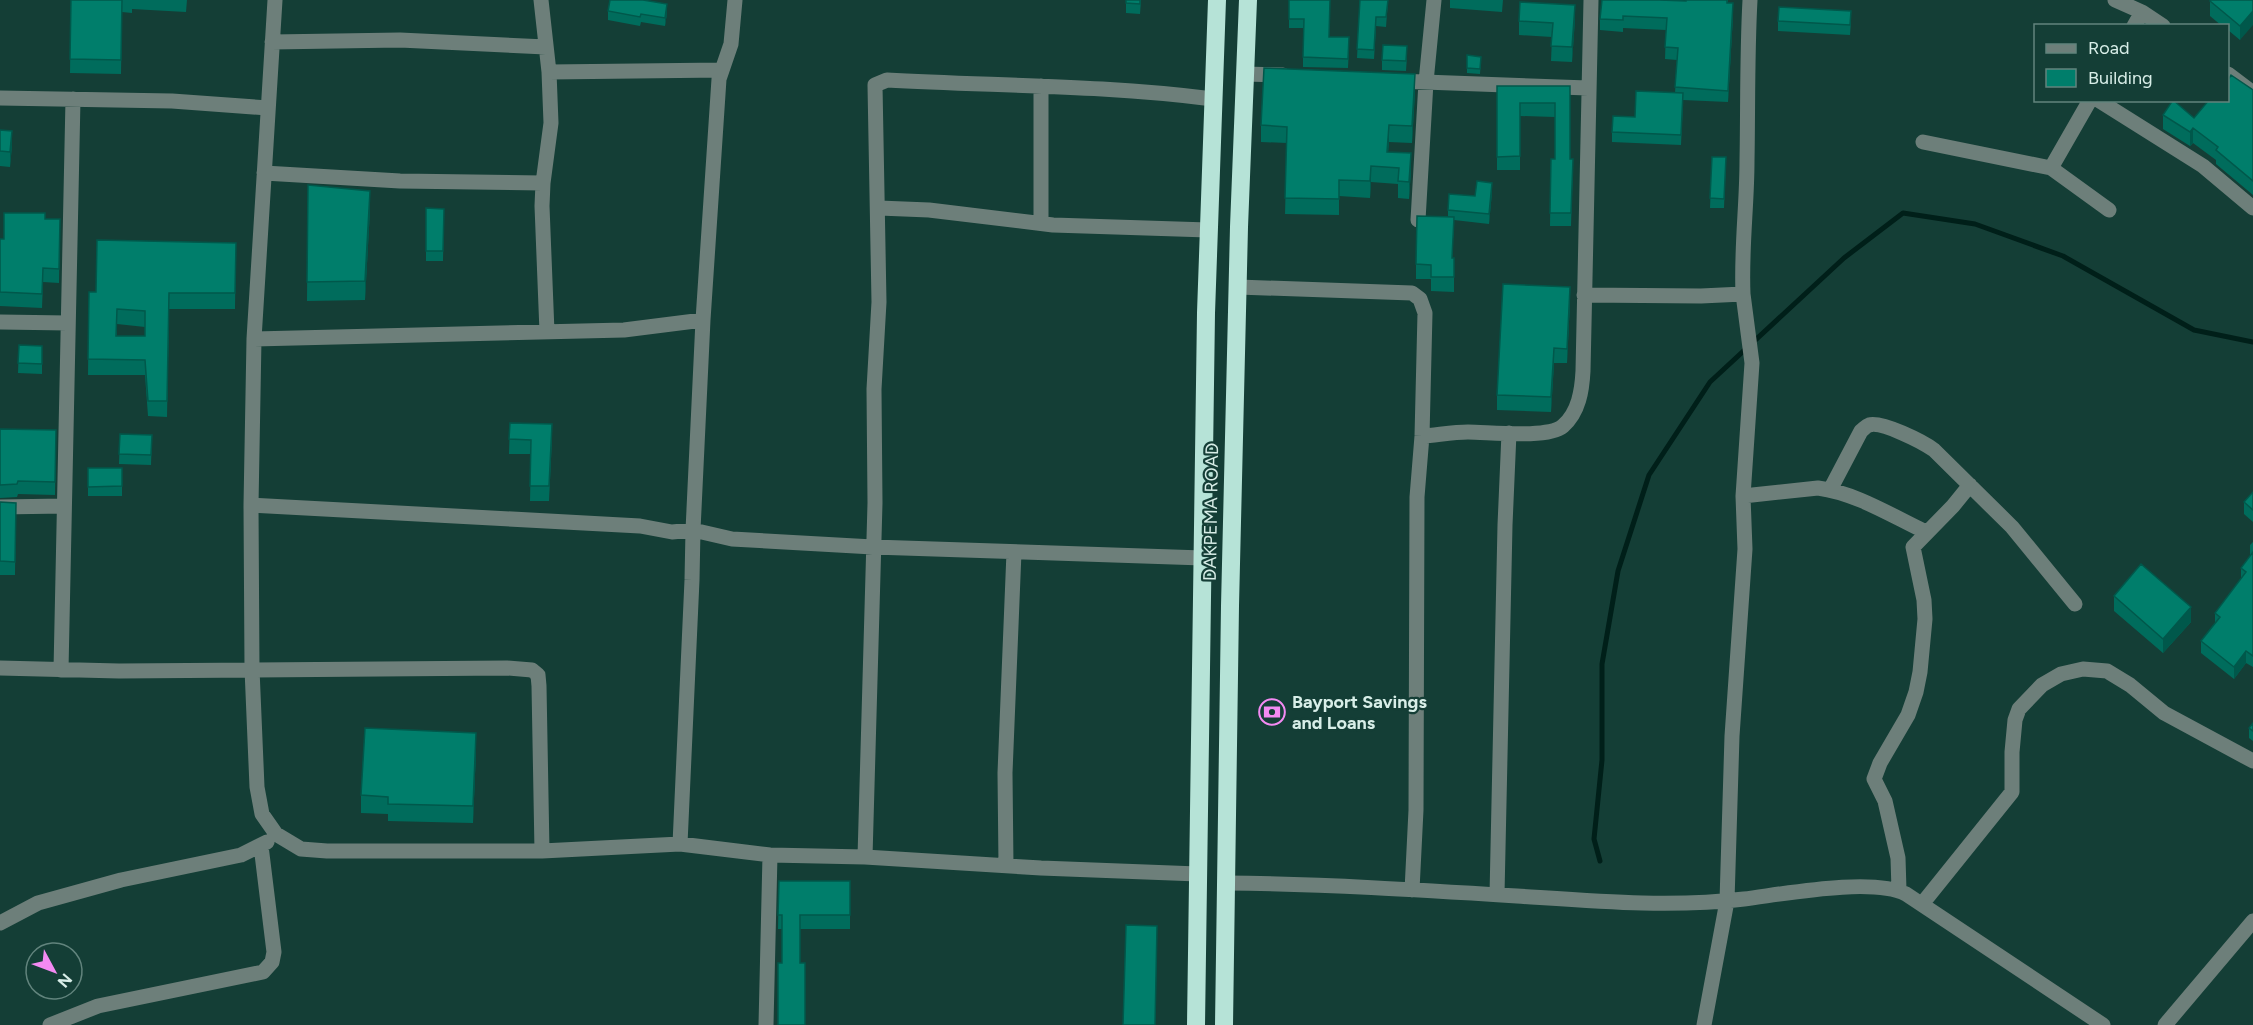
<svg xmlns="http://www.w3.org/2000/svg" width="2253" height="1025" font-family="Figtree,sans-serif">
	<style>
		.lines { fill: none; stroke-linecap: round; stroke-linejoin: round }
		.stream { stroke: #001f19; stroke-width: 5 }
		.minor { stroke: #6d7f7a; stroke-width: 15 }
		.highway { stroke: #b6e3d7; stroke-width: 18 }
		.wall { fill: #006c5c; fill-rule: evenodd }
		.shaded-wall { fill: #00584b }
		.building { fill: #007e6b; stroke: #00584b; stroke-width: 1.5; fill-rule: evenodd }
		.labels { text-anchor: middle; stroke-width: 4.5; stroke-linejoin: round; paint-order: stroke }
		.street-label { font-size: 18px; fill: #d8eee8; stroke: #143e36 }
		.poi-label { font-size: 18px; font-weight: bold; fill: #d8eee8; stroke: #143e36; text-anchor: start }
	</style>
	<rect width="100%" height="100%" fill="#143e36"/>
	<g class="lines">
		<!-- stream -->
		<path class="stream" d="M1600 861 1594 839 1602 760V664L1618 571 1649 475 1710 382 1844 258 1903 213 1975 224 2063 256 2194 330 2253 342"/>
		<!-- minor -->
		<path class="minor" d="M275 0 254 339 251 505 252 669 257 787 262 814 276 834 301 849 327 851H542L680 844 770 855 865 857 1041 868 1198 874
			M541 0 549 72 551 123 543 183 542 206 547 332
			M2115 0 2142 12 2163 26
			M2134 26 2142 12
			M272 42 400 40 546 47
			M549 72 722 70
			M1245 74 1283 75
			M2228 74 2253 93
			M1397 81 1588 88
			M0 98 172 101 268 108
			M2098 100 2203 166 2253 208
			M1923 142 2051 168 2109 210
			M2051 168 2090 100
			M264 173 400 181 543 183
			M879 208 929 210 1053 225 1208 230
			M1418 220 1426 82 1434 0
			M1041 223V86
			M1238 287 1412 293 1420 299 1425 313 1422 436 1417 497 1416 810 1412 890
			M1584 295 1701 296 1743 294C1741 249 1747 205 1747 161 1748 107 1747 54 1750 0
			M0 322 68 323
			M254 339 624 330 703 320
			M1422 436C1437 435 1453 432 1468 432 1489 432 1548 439 1563 426 1579 412 1582 390 1583 371L1591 0
			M1830 490 1861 431C1864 429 1866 426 1869 425 1882 421 1923 442 1934 450L2012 527 2075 604
			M1743 496 1818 488C1856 493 1892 516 1926 532
			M251 505 640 526 672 532 693 530 732 539 873 547 1203 558
			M0 507 64 506
			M0 668 119 671 507 668 532 670 538 675 539 686 542 851
			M61 670 73 99
			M680 844 692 580 693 530 703 320 719 79 731 44 735 0
			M865 857 875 503 874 389 879 302 875 85 887 80C996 86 1105 85 1213 99
			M1006 866 1005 773 1014 552
			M1226 883C1323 884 1420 890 1517 896 1592 901 1670 908 1744 899 1784 894 1872 877 1906 894L2103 1025
			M1899 890 1898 858 1885 801 1874 779 1880 763 1908 715 1916 692 1920 672 1925 619 1924 600 1913 547 1953 506 1970 485
			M1497 895 1505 525 1509 433
			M1922 904 2012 792V752L2015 720 2019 709 2042 685 2061 674 2083 669 2107 671 2130 685 2164 713 2253 761
			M0 923 38 903 121 880 241 855 267 842
			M50 1025 98 1006 263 972 272 962 274 952 261 846
			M766 1025 770 855
			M1704 1025 1727 901 1732 736 1745 549 1743 496 1752 363 1743 294
			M2165 1025 2253 921"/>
		<!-- highway -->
		<path class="highway" d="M1196 1025 1206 313 1217 0
			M1224 1025 1230 606 1239 227 1248 0"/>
	</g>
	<!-- wall -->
	<path class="wall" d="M71 0H187L186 12 132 9V13L122 12 121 74 70 73Z
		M1126 0H1141L1140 14 1126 13Z
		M1289 0 1329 37 1349 46 1348 68 1303 67V28H1289Z
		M1360 0H1388L1386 27 1376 26 1374 59 1357 58Z
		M1450 0H1503L1502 12 1450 8Z
		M1686 0H1728V3L1733 15 1728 102 1683 100 1681 145 1612 142V132L1675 93 1677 60 1665 59 1666 30 1623 28V32L1600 30V19L1686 1Z
		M2253 0 2240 40 2228 30V26H2222L2210 16V1Z
		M608 11 667 13 665 26 641 22 640 26 608 20Z
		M1575 19 1572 62 1551 61 1552 37 1519 35V21Z
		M1778 21H1851L1850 35 1778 31Z
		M1467 55 1481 57 1480 74 1467 73Z
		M1407 56 1406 71 1382 70V60Z
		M1497 86H1570V159H1573L1571 226H1550L1551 159H1555V117L1520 116V170H1497Z
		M2253 90V195L2216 164V160L2193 143 2190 146 2163 129V115L2194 118Z
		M1415 91 1412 143 1389 142 1388 152 1411 170 1409 199 1398 198V184L1371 182 1370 198 1339 196V215L1285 214 1287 143 1261 142V125Z
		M0 130 12 145 10 167 0 166Z
		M1712 157H1726L1724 208H1710Z
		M308 185 370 210 365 300 307 301Z
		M1492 192 1489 224 1454 220 1452 258H1454V292L1431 291V279H1416V264L1448 217V210L1475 196Z
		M426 208 444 209 443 261H426Z
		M45 219H60L59 283 43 282 42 308 0 306V239H4Z
		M236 243 235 309H169L167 417 148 416 145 375H88L89 292H96ZM117 324 145 327V336H117Z
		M1570 301 1567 363H1554L1551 412 1497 410V395Z
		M19 345 42 346V374L18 373Z
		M510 423 552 438 549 501H530L531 454H509Z
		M0 429 56 430 55 495 18 494 17 497 0 498Z
		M120 434 152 435 151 465 119 464Z
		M88 468H122V496H88Z
		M2253 492V522L2244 514V502Z
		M0 502 16 503 15 575H0Z
		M2253 542V667L2246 663 2234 679 2201 653V641L2215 624V613L2241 579V568L2250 556V545Z
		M2114 596 2191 622 2163 653 2114 611Z
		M2253 723V741L2249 738V728Z
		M476 751 473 823 388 821V814L361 813V795Z
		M779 881H850V929H800L782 963V929H778Z"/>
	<!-- shaded-wall -->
	<path class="shaded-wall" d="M1733 3V15L1728 102V91Z
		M667 4V13L665 26V18Z
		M1575 5V19L1572 62V47Z
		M2253 11V25L2240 40V26Z
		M1415 74V91L1412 143V126Z
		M1389 125V142L1387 168V152Z
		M2193 128V143L2190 146V132Z
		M12 131V145L10 167V152Z
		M1411 153V170L1409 199V182Z
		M1371 166V182L1370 198V181Z
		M1492 183V192L1489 224V214Z
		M370 191V210L365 300V281Z
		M1570 287V301L1567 363V349Z
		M1554 348V363L1551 412V397Z
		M2191 607V622L2163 653V639Z
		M2246 651V663L2234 679V667Z
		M476 733V751L473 823V806Z"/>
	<!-- building -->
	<path class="building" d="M71 0H122L121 60 70 59Z
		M610 0H643L667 4 665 18 641 14 640 17 608 11Z
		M1126 0H1140V4L1126 3Z
		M1289 0H1330L1329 37H1349L1348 59 1303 57 1304 19H1289Z
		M1360 0H1388L1386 17H1376L1374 50 1357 49Z
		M1602 0H1659L1686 1V0H1727V3H1733L1728 91 1675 87 1678 48 1665 47 1667 18 1623 16V20L1600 19Z
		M2211 0H2253V11L2240 26 2210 1Z
		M1520 2 1575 5 1572 47 1551 46 1553 23 1519 21Z
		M1779 7 1851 11 1850 25 1778 21Z
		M1383 45 1407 46 1406 61 1382 60Z
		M1467 55 1481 57 1480 69 1467 68Z
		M1264 68 1415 74 1412 126 1389 125 1387 152 1411 153 1409 182 1398 181 1399 168 1371 166 1370 181 1339 180V199L1285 198 1287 127 1261 125Z
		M2231 75 2253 90V181L2216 150 2218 147 2193 128 2190 132 2163 115 2173 100 2194 118 2209 100H2228V80Z
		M1497 86H1570V159H1573L1571 213H1550L1551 159H1555V103H1520V156L1497 157Z
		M1636 91 1683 93 1681 135 1612 132 1613 116 1635 117Z
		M0 130 12 131 10 152 0 151Z
		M1712 157H1726L1724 199 1710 198Z
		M1477 181 1492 183 1489 214 1448 210 1449 194 1475 196Z
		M308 185 370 191 365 281 307 282Z
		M426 208 444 209 443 251H426Z
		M4 213H45V219H60L59 269 43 268 42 294 0 292V239H4Z
		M1417 216 1454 217 1452 258H1454V277H1431V265L1416 264Z
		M97 240 236 243 235 293H169L167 401H148L145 360 88 359 89 292H96ZM117 309 145 311V336H116Z
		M1503 284 1570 287 1567 349 1554 348 1551 397 1497 395Z
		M19 345 42 346V364L18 363Z
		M510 423 552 424 549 486H530L531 440 509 439Z
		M0 429 56 430 55 482 18 481 17 484 0 485Z
		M120 434 152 435 151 455 119 454Z
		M88 468H122V486L88 487Z
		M2253 492V510L2244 502Z
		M0 502 16 503 15 562 0 561Z
		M2253 552V656L2246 651 2234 667 2201 641 2220 617 2215 613 2246 572 2241 568Z
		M2141 564 2191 607 2163 639 2114 596Z
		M2253 723V731L2249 728Z
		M365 728 476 733 473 806 388 804V797L361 795Z
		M779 881H850V915H800V963H805V1025H778V963H782V915H778Z
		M1126 925 1157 926 1155 1025H1123Z"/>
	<!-- icons -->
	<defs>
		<g id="bank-ring" transform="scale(1.35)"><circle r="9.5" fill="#143e36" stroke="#f38af2" stroke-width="1.5"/><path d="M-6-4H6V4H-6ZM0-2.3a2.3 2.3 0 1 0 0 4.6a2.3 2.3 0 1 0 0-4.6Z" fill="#f38af2"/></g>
	</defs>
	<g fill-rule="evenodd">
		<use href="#bank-ring" x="1272" y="712"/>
	</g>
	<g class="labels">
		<!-- street labels -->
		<g class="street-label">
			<text transform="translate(1211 512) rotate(-89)" y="6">DAKPEMA ROAD</text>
		</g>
		<!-- poi labels -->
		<g class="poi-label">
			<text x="1292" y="708">Bayport Savings<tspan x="1292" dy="21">and Loans</tspan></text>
		</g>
	</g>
	<!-- legend -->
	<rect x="2034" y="24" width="195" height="78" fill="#143e36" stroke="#62847d" stroke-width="1.5"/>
	<rect x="2046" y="44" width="30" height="9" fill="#6d7f7a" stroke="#62847d" stroke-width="1.5"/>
	<text x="2088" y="54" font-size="18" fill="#d8eee8">Road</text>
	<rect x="2046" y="69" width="30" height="18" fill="#007e6b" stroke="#62847d" stroke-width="1.5"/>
	<text x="2088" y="84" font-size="18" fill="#d8eee8">Building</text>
	<!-- north arrow -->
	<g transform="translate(54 971) rotate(131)"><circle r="28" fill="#143e36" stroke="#62847d" stroke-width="1.5"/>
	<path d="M0-4.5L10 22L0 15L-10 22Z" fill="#f38af2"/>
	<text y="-9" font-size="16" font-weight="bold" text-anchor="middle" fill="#d8eee8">N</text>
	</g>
</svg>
